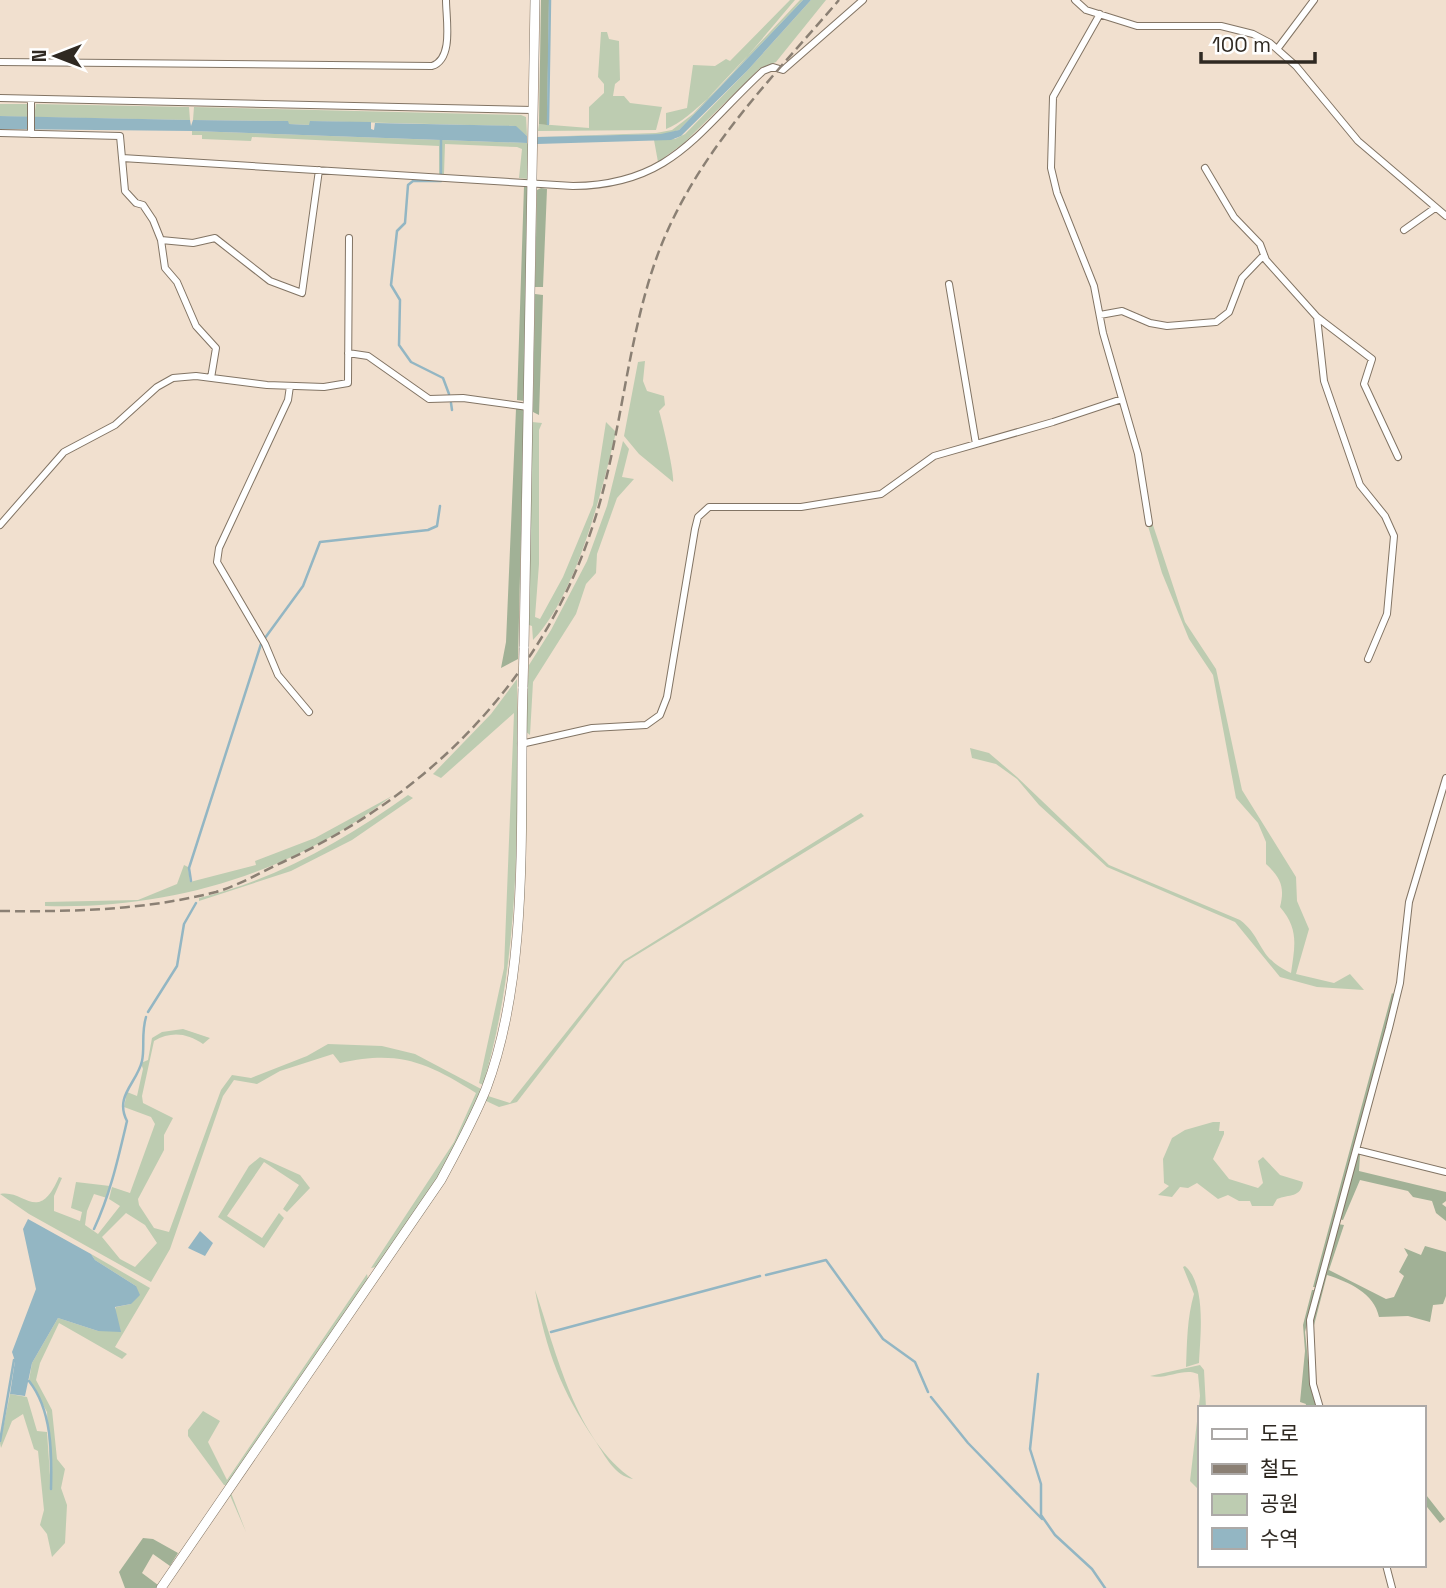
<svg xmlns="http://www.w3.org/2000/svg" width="1446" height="1588" font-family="'Space Grotesk','Noto Sans KR',sans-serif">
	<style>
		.green { fill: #bdccb1; fill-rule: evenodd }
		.forest { fill: #a1b196 }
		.water { fill: #93b6c3 }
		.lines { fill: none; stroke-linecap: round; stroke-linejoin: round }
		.stream { stroke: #93b6c3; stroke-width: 2.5 }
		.minor-casing { stroke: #827464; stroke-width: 8 }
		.secondary-casing { stroke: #827464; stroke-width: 10 }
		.minor { stroke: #fff; stroke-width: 6 }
		.secondary { stroke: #fff; stroke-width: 9 }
		.rail { stroke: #8b8074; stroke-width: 2.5; stroke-dasharray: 10 5; stroke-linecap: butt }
		.secondary-bridge-casing { stroke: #827464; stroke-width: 10; stroke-linecap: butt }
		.secondary-bridge { stroke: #fff; stroke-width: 9 }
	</style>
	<rect width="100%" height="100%" fill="#f1e0cf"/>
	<!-- green -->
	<path class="green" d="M790 0H795C767 32 703 115 666 129V113L687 108 693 65 715 66 726 59 730 61Z
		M800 0H803L679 130 666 134 537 137 656 133 672 130 693 114Z
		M811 0H826L776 62 760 68 684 143 658 162 654 140 675 139 685 134 747 71Z
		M601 32H607L609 39 619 41 620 80 615 84 613 96H624L630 103 662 107 656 130 538 131 539 124 589 128V107L604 93V84L598 77Z
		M0 104H28L29 117 0 116Z
		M36 104 189 107 190 120 34 117Z
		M194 107 521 115 526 117 527 136 515 126 310 121V125L288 124V121L193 120Z
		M192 131 527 143 529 145 528 179 519 178 522 149 517 147 445 144 444 174H439V146L252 137 251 141 202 139V135H192Z
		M645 361 643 381 647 391 664 396 665 405 659 411C662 420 675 475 673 482L639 454 624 436 638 362Z
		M532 422 542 423 539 430V564L535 617 540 619 563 577 593 505 606 422 616 432C602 491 576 596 533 640L532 626 529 625Z
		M623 441 629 449 622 477 634 479 617 498 597 554 596 573 586 584 576 614 533 682 530 735 525 731 529 665 551 630 587 561 607 506Z
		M1153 525 1185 622 1216 669 1242 790 1296 877 1297 901 1309 929 1296 974 1334 983 1350 974 1364 990 1317 987 1280 977 1235 922 1107 867 1039 805 1017 779 996 764 972 758 970 748 989 753 1017 777 1109 865 1240 920C1264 938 1256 957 1291 973 1295 945 1299 929 1280 907 1285 887 1281 878 1266 864V842L1258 823 1236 798 1213 675 1189 639 1162 573 1148 526Z
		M517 679C517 814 523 949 483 1085L479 1083 504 968 514 713 441 778 433 774 491 714Z
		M527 754C526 875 528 979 488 1096L510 1103 623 961 861 813 864 816 625 962 517 1102 499 1107 484 1100 512 998Z
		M408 795 413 798 352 840 291 871 199 901V898C275 880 345 840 408 795Z
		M392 796C293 873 170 910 45 906V902L138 900 177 884 184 865 188 867 190 882 256 865 255 861 315 838Z
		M183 1029 210 1038 203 1044C187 1033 171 1031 154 1041L142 1096 143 1103 173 1118 164 1135V1150L138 1199 139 1205 154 1228 169 1232 221 1090 232 1075 251 1078 307 1056 328 1044 382 1046 415 1054 483 1090 442 1170 377 1267 371 1268 454 1142 476 1093C426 1062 399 1050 340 1063L333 1054 280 1071 257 1084 234 1080 223 1096 170 1249 151 1282 29 1214 0 1194C25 1189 38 1225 59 1177L62 1178 54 1196V1211L80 1221 82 1212 71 1208 76 1182 110 1186 107 1198 94 1194 87 1211 85 1225 98 1234 120 1206 109 1199 112 1187 130 1193 155 1124 151 1117 124 1107 127 1092 137 1096 143 1069 141 1063 148 1060 152 1038 162 1032ZM126 1213 145 1225 157 1243 135 1267 120 1259 102 1237Z
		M475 1120 467 1141 439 1191 231 1493 246 1532 229 1493Z
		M1213 1122H1220L1219 1131H1224V1134L1213 1159 1229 1179 1258 1188 1263 1183 1258 1161 1263 1157 1280 1175 1303 1182C1301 1198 1289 1194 1277 1199L1273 1206H1252L1250 1201H1239L1228 1195 1218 1199 1197 1183 1188 1188 1180 1187 1172 1197 1158 1195 1169 1186 1164 1183 1163 1159 1172 1138 1185 1130Z
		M260 1157 300 1175 310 1188 287 1212 283 1209 299 1185 264 1162 227 1216 262 1238 279 1213 284 1218 264 1248 218 1217 249 1166Z
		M91 1254 150 1288 115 1347 127 1354 122 1359 59 1323 40 1363 36 1380 52 1410 57 1459 65 1469 61 1488 67 1505 65 1543 52 1557 47 1534 40 1525 44 1510 38 1451 34 1449 23 1414 12 1421 1 1448 0 1443 10 1394 27 1397 37 1431 47 1432 51 1490 47 1412 29 1380 32 1363 58 1318 98 1331 108 1329 116 1307 131 1304 136 1286 95 1260Z
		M1185 1266C1207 1285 1200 1337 1199 1363L1186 1367C1187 1342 1187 1318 1194 1294L1183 1267Z
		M367 1274 368 1280 228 1485H224L188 1436V1430L203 1411 220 1421 208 1442 227 1480Z
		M535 1290C557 1353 575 1440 633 1479 615 1476 605 1456 596 1442 561 1391 546 1351 535 1290Z
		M1200 1365 1204 1370 1206 1408H1199V1490L1190 1481 1200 1396 1198 1374C1184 1367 1166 1380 1150 1376Z"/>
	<!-- forest -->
	<path class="forest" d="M541 0H549L547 125 539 124Z
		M524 186H528L524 401 517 400Z
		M541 188 547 189 543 287H535L537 190Z
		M535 294 543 295 539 415 533 412Z
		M516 409H524L518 659 501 668 506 642Z
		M1392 993 1396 996 1316 1287H1313Z
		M1357 1155H1360L1359 1171 1446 1192V1201L1442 1204 1446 1207V1221L1436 1213 1432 1201 1413 1197 1408 1191 1360 1180 1343 1220 1339 1219Z
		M1338 1224 1344 1225 1329 1270 1386 1299 1394 1297 1404 1276 1399 1272 1408 1255 1404 1248 1421 1255 1425 1246 1446 1252V1296L1443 1304 1433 1305 1430 1322 1408 1316 1379 1317C1374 1293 1349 1282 1327 1275L1312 1333 1311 1320Z
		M1312 1290H1315L1305 1332 1311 1389 1317 1408H1305L1306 1404 1300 1402 1305 1351 1303 1325Z
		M1423 1491 1445 1519 1440 1523 1423 1502Z
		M143 1538 153 1539 178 1553 170 1566 153 1554 142 1573 158 1585 156 1588H125L119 1572Z"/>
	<!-- water -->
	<path class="water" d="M803 0H811L747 71 681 136 671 140 537 144V137L661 134 679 130Z
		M0 116 190 120 191 126 193 120 288 121 289 124 309 125 310 121 371 122V129L374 130 375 123 516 126 527 136V143L192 131 0 129Z
		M28 1219 91 1254 95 1260 136 1286 140 1295 131 1304 115 1307 121 1332 98 1331 58 1318 32 1363 25 1396 10 1394 15 1361 12 1352 36 1289 23 1229Z
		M200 1231 213 1243 205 1256 188 1248Z"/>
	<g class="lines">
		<!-- stream -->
		<path class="stream" d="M548 124 550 0
			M441 138V173
			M441 181H413L408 185 405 223 397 231 391 285 400 300 399 345 411 362 443 378 449 394
			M451 403 452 410
			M265 638 303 586 320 542 428 530 437 526 440 506
			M191 881 189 868 261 644
			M148 1012 177 966 184 924 196 903
			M94 1229C110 1195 118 1159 127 1121 114 1096 137 1083 142 1061 145 1047 141 1034 146 1017
			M766 1275 826 1260 883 1339 915 1362 928 1392
			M551 1332 760 1276
			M1038 1374 1030 1449 1041 1484V1515L1055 1535 1092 1569 1105 1588
			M29 1381C52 1410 52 1453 51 1489
			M931 1397 968 1443 1042 1519
			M0 1441 14 1360"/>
		<!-- minor casing -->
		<g class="minor-casing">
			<path id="minor" d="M1075 0 1086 10 1137 26H1221L1253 34 1270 43 1296 66 1358 141 1446 216
				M1100 14 1053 97 1051 168 1057 193 1094 286 1103 333 1138 454 1149 523
				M1278 48 1314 0
				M0 62 432 66C454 59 446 19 446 0
				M0 98 533 110
				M0 133 120 136 125 191 136 203 143 205 153 220 161 240 165 268 177 282 196 326 216 348 211 378
				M31 134V99
				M122 158 573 186C672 185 698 131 763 71L773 67 783 70 863 0
				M1205 168 1234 217 1260 244 1266 260 1317 317 1324 381 1360 485 1385 516 1394 536 1387 614 1368 659
				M1404 230 1435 208
				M161 240 193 243 215 238 270 281 302 293 319 170
				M949 284 976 444
				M1100 315 1122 311 1150 323 1167 326 1216 322 1229 312 1242 278 1264 255
				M1317 317 1372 359 1364 384 1398 457
				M348 353 368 356 429 399 463 398 528 407
				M290 386 288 400 219 548 217 562 265 644 278 675 309 712
				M0 525 64 452 115 425 157 387 173 378 196 376 267 385 324 387 348 383 349 238
				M521 744 592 728 646 725 660 715 667 697 695 529 698 517 709 507H801L881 494 934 456 1053 422 1122 399
				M1357 1150 1446 1172
				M1320 1408 1313 1384 1310 1320 1389 1028 1400 983 1409 902 1446 778
				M1386 1565 1392 1588"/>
		</g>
		<!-- secondary casing -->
		<g class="secondary-casing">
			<path id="secondary" d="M524 648 535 0
				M161 1588 441 1180C457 1150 473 1121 486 1089 531 971 519 813 523 687"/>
		</g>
		<!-- minor -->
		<use href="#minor" class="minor"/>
		<!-- secondary -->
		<use href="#secondary" class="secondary"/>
		<!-- rail -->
		<path class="rail" d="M0 911C73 912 145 910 216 892 240 885 263 871 285 861 429 795 544 678 593 525 624 432 627 323 666 234 706 143 775 75 839 0"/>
		<!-- secondary-bridge casing -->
		<g class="secondary-bridge-casing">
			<path id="secondary-bridge" d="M523 687 524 648"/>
		</g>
		<!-- secondary-bridge -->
		<use href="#secondary-bridge" class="secondary-bridge"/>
	</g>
	<!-- legend -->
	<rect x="1198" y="1406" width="228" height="161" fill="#ffffff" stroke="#aca9a7" stroke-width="2"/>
	<rect x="1212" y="1429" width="35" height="10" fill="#ffffff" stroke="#aca9a7" stroke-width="2"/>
	<text x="1260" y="1441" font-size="21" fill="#2f2922">도로</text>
	<rect x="1212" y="1464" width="35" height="10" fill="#8b8074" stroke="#aca9a7" stroke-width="2"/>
	<text x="1260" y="1476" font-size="21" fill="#2f2922">철도</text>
	<rect x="1212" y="1494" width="35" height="21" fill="#bdccb1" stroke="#aca9a7" stroke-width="2"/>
	<text x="1260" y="1511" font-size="21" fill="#2f2922">공원</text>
	<rect x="1212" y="1528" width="35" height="21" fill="#93b6c3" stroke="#aca9a7" stroke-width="2"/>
	<text x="1260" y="1546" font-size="21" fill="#2f2922">수역</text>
	<!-- north arrow -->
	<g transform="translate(56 56) rotate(270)" stroke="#ffffff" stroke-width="5" paint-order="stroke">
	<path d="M0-5L12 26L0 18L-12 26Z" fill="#2f2922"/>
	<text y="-10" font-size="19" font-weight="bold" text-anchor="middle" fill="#2f2922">N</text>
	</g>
	<!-- scale -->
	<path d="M1201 52v10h114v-10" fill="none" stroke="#2f2922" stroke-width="3.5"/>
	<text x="1212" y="52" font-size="21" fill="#2f2922" stroke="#ffffff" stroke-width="5" paint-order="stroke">100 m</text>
</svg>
